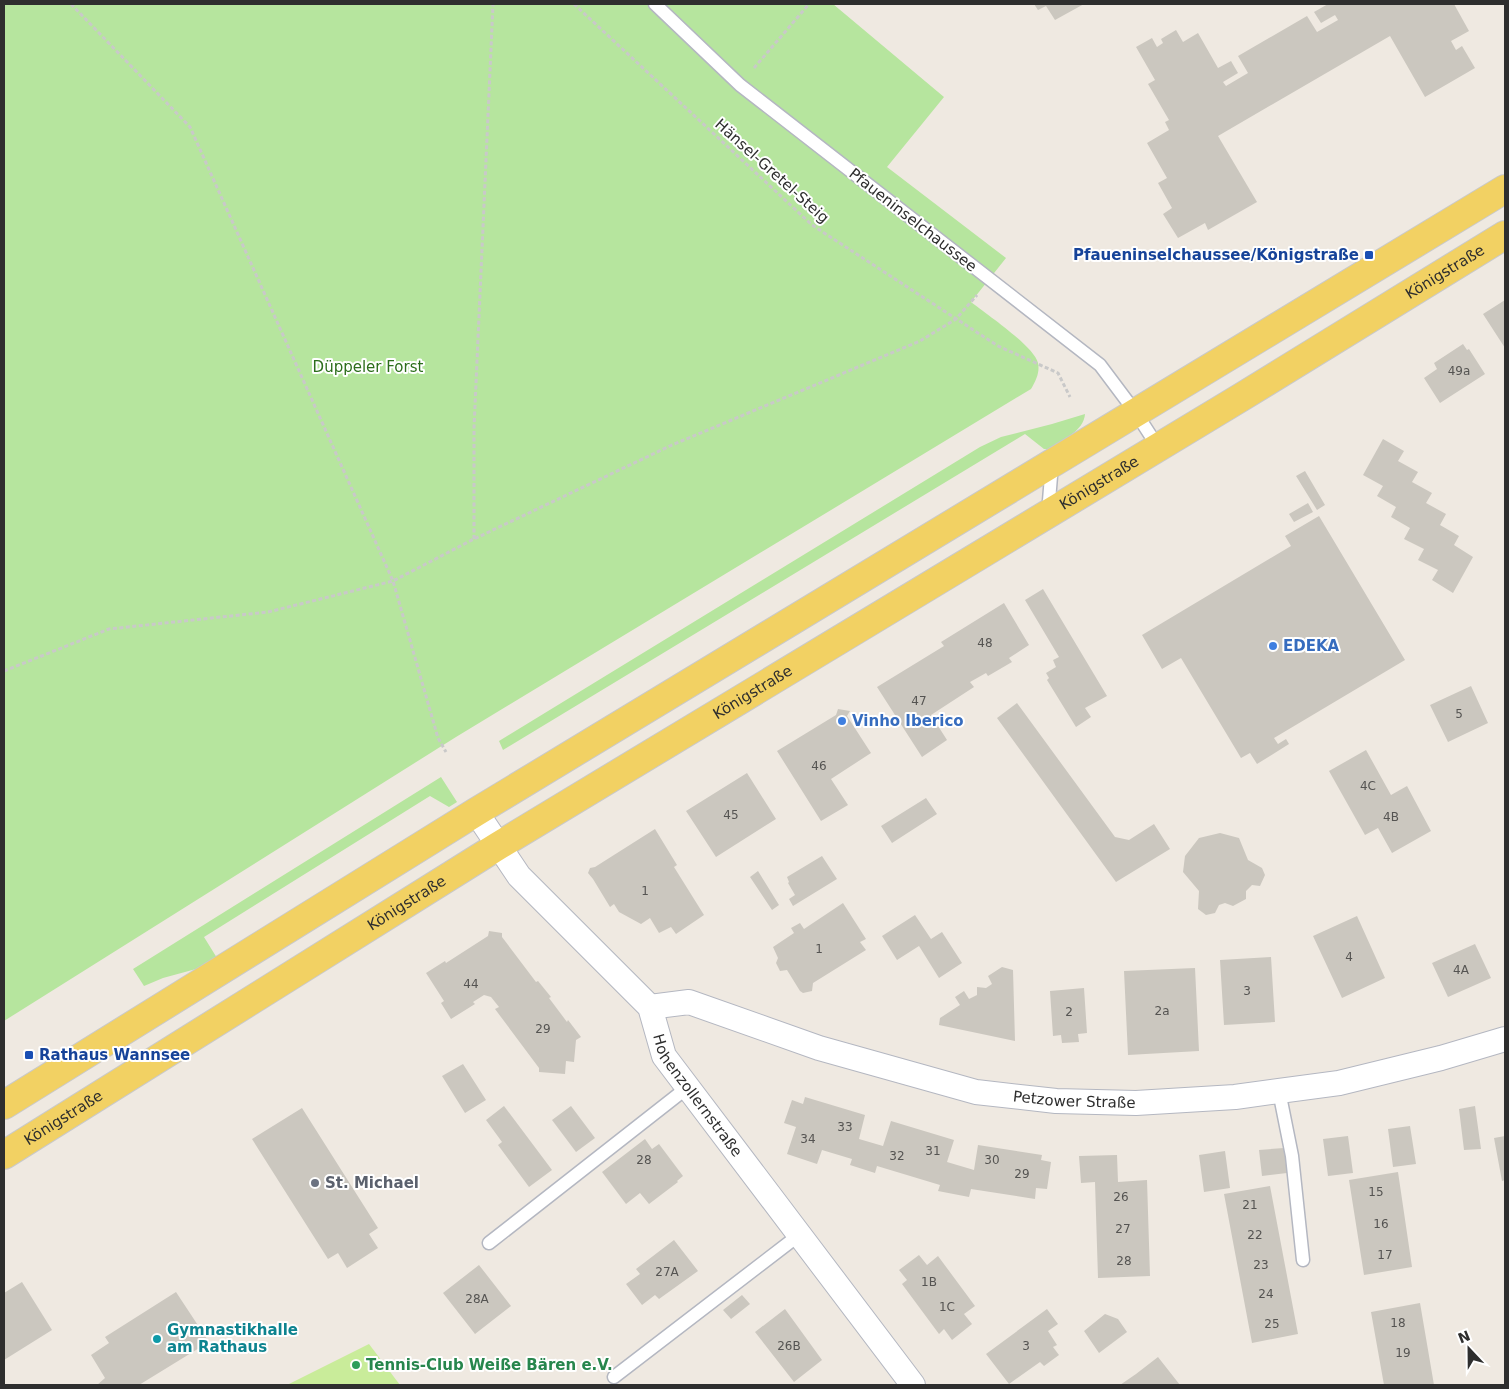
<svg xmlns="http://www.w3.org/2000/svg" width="1509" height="1389" font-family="'DejaVu Sans',sans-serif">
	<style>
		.green { fill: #b6e59e }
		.pitch { fill: #c9ec9a }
		.building { fill: #cbc7bf }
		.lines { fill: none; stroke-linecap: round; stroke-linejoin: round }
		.lane-casing { stroke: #b4b7c1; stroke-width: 15 }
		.street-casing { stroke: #b4b7c1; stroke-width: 26 }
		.primary-casing { stroke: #c9c9c9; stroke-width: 30 }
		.path { stroke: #c9c9c9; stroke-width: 3; stroke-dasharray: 4 2.5; stroke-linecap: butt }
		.lane { stroke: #fff; stroke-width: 12 }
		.street { stroke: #fff; stroke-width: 24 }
		.primary { stroke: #f2d163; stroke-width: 28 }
		.transit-dot { fill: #1a4fb4; stroke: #fff; stroke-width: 2 }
		.shop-dot { fill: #3f7fe0; stroke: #fff; stroke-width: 2 }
		.worship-dot { fill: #6b7280; stroke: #fff; stroke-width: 2 }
		.culture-dot { fill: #0f9aa8; stroke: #fff; stroke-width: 2 }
		.leisure-dot { fill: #2e9e5b; stroke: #fff; stroke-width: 2 }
		.labels { text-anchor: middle; stroke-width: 4; stroke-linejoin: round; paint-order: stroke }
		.number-label { font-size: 12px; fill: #555452 }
		.street-label { font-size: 15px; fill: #2e2e2e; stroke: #fff }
		.transit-label { font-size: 15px; font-weight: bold; fill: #164399; stroke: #fff; text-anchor: end }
		.park-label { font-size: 15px; fill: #2c6e1b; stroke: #fff }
		.shop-label { font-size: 15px; font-weight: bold; fill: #366cbe; stroke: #fff; text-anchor: start }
		.worship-label { font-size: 15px; font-weight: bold; fill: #5b616d; stroke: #fff; text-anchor: start }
		.culture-label { font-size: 15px; font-weight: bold; fill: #0d838f; stroke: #fff; text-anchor: start }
		.leisure-label { font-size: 15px; font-weight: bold; fill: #27864d; stroke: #fff; text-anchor: start }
	</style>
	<rect width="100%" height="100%" fill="#efe9e1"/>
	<!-- green -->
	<path class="green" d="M4 4H833L944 97 887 167 1006 258 971 302C986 314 1034 346 1038 363 1040 372 1036 381 1031 389L456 737 4 1021Z
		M1085 414C1084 431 1062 440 1049 449H1044L1025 434 503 750 499 741 980 447 1001 437 1052 424Z
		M441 777 457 802 449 807 430 796 204 937 217 958 196 969 163 978 144 986 133 969Z"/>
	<!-- pitch -->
	<path class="pitch" d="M369 1344 400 1385H287Z"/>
	<!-- building -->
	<path class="building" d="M1034 4H1084L1055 20 1046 6 1038 10Z
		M1328 4H1454L1469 31 1451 41 1456 50 1462 46 1475 68 1425 97 1390 36 1218 136 1257 202 1208 230 1205 223 1178 238 1163 214 1172 208 1158 183 1167 178 1147 143 1169 130 1165 122 1169 120 1148 84 1155 80 1136 47 1152 38 1157 47 1163 43 1161 39 1176 30 1183 42 1198 33 1218 68 1231 61 1238 73 1223 82 1226 86 1248 73 1238 56 1307 16 1317 32 1338 20 1335 15 1321 23 1314 12Z
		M1505 300V348L1483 314Z
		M1463 344 1467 350 1469 349 1485 374 1440 403 1424 378 1437 369 1434 363Z
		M1383 439 1404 451 1398 461 1418 472 1412 482 1432 493 1426 503 1446 514 1440 525 1459 536 1454 545 1473 557 1453 593 1432 580 1438 570 1418 560 1424 549 1404 539 1410 528 1391 517 1396 507 1377 496 1383 486 1363 475Z
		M1305 471 1325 505 1317 510 1296 476Z
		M1308 503 1313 512 1294 522 1289 514Z
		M1319 516 1405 660 1274 738 1278 744 1286 739 1289 744 1257 764 1250 753 1241 758 1181 658 1162 669 1142 635 1291 546 1285 536Z
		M1043 589 1107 696 1085 708 1091 717 1076 727 1047 680 1049 678 1046 673 1056 667 1053 660 1059 657 1025 600Z
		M1004 603 1029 645 1009 658 1012 662 988 676 986 673 970 682 974 687 931 715 947 740 922 757 877 687 944 646 941 642Z
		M1471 686 1488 723 1448 742 1430 705Z
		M1017 703 1115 837 1129 840 1154 824 1170 849 1116 882 997 718Z
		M838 709 850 711 847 716 871 753 831 779 848 805 821 821 777 751 836 715Z
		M1366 750 1391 795 1407 786 1431 831 1392 853 1378 828 1365 835 1329 771Z
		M747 773 776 819 716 857 686 811Z
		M926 798 937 814 892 843 881 826Z
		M655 829 677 865 674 867 704 915 676 934 671 927 659 933 650 918 641 924 619 912 614 904 610 907 593 879 588 873 590 868 595 867Z
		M1220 833 1239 838 1248 860 1262 868 1265 875 1260 886 1252 885 1246 891V899L1233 906 1225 903 1219 905 1215 913 1206 915 1198 909 1199 891 1183 872 1185 856 1199 838Z
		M822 856 837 879 793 906 789 899 795 895 788 883 789 882 787 877Z
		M758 871 779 905 772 910 750 877Z
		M843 903 866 939 860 942 866 950 813 983 812 991 803 993 800 991 787 970 780 971 776 963 778 958 773 947 794 933 791 928 800 923 804 929Z
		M915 915 931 939 942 932 962 963 939 978 919 946 897 960 882 936Z
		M1357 916 1385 978 1342 998 1313 936Z
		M489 931 502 933V937L536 982 538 981 551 997 549 998 567 1022 568 1020 581 1037 576 1040 574 1062 566 1061 565 1074 539 1072V1068L495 1009 499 1007 491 997 484 995 473 1002 475 1004 451 1019 441 1003 444 1001 426 973 445 961 446 963 488 936Z
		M1475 944 1491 978 1448 997 1432 963Z
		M1271 957 1275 1022 1224 1025 1220 960Z
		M1002 967 1013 970 1015 1041 939 1025 940 1018 960 1005 955 997 964 991 969 999 977 995V987L986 988 992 984 988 976Z
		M1195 968 1199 1051 1128 1055 1124 971Z
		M1084 988 1087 1033 1078 1034 1079 1042 1062 1043 1061 1035 1053 1036 1050 991Z
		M463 1064 486 1100 465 1113 442 1076Z
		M805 1097 865 1115 859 1139 883 1146 891 1121 954 1140 947 1162 974 1170 978 1145 1042 1155 1041 1160 1051 1162 1047 1189 1036 1188 1035 1199 971 1189 969 1197 938 1191 940 1185 877 1166 875 1173 850 1165 852 1159 822 1150 817 1164 787 1154 796 1127 784 1123 792 1100 803 1104Z
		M504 1106 552 1170 529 1187 498 1145 502 1142 486 1120Z
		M571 1106 595 1138 576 1152 552 1120Z
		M1475 1106 1481 1149 1464 1150 1459 1109Z
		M302 1108 378 1228 369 1234 378 1248 347 1268 338 1253 328 1259 252 1139Z
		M1410 1126 1416 1164 1393 1167 1388 1129Z
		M1348 1136 1353 1173 1328 1176 1323 1139Z
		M1505 1136V1180L1502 1181 1494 1138Z
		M645 1139 652 1149 659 1144 683 1176 677 1181 678 1182 649 1204 640 1193 626 1204 602 1172Z
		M1284 1148 1287 1173 1262 1176 1259 1150Z
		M1225 1151 1230 1188 1204 1192 1199 1155Z
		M1117 1155 1118 1182 1147 1180 1150 1276 1098 1278 1095 1182 1081 1183 1079 1156Z
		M1398 1172 1412 1267 1364 1275 1349 1180Z
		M1270 1186 1298 1334 1252 1343 1224 1194Z
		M674 1240 698 1271 659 1299 655 1295 642 1305 626 1284 640 1274 636 1269Z
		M919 1255 927 1265 938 1256 975 1306 964 1314 972 1324 952 1340 944 1329 939 1334 902 1284 907 1280 899 1270Z
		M479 1265 511 1306 475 1334 443 1293Z
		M22 1282 52 1330 4 1360V1293Z
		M176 1292 209 1342 139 1385H97L105 1378 91 1355 109 1343 105 1337Z
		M742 1295 750 1304 731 1319 723 1310Z
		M1420 1303 1434 1385H1384L1371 1312Z
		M785 1309 822 1360 794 1382 755 1332Z
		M1047 1309 1058 1324 1048 1331 1057 1345 1053 1347 1059 1355 1044 1366 1040 1362 1009 1384 986 1354Z
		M1105 1314 1118 1319 1127 1332 1099 1353 1084 1331Z
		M1158 1357 1180 1385H1120L1136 1374Z"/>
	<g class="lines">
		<!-- lane casing -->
		<g class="lane-casing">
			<path id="lane" d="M655 4 740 85 1100 365 1136 413 1158 447
				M1048 513 1052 464
				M1279 1091 1292 1156 1303 1260
				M489 1243 688 1087
				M614 1377 799 1235"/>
		</g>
		<!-- street casing -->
		<g class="street-casing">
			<g id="street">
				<path id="s1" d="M476 812 519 876 650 1007 664 1056 913 1385"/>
				<path id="s2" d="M650 1007 689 1002 819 1048 976 1092 1056 1101 1136 1103 1235 1097 1279 1091 1339 1083 1441 1058 1505 1039"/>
			</g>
		</g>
		<!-- primary casing -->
		<g class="primary-casing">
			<g id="primary">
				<path d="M4 1105 476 812 1505 189"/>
				<path id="s3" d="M4 1155 498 846 1240 398 1505 235"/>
			</g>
		</g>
		<!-- path -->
		<path class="path" d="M71 4 190 127 393 581 438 738 446 752
			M574 4 812 225 998 346 1058 373 1070 397
			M754 68 809 4
			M474 539V428L493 4
			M4 671 109 629 268 612 393 581 474 539 672 445 920 341 956 319 977 295"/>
		<!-- lane -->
		<use href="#lane" class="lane"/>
		<!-- street -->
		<use href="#street" class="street"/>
		<!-- primary -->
		<use href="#primary" class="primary"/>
	</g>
	<!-- markers -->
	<g class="transit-dot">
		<rect x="1364" y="250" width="10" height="10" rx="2.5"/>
		<rect x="24" y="1050" width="10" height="10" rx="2.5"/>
	</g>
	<g class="shop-dot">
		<circle cx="1273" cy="646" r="5"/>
		<circle cx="842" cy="721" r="5"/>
	</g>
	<circle class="worship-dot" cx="315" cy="1183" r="5"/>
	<circle class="culture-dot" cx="157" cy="1339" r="5"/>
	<circle class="leisure-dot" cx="356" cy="1365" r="5"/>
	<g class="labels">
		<!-- number labels -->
		<g class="number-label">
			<text x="1459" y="375">49a</text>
			<text x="985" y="647">48</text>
			<text x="919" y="705">47</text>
			<text x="1459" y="718">5</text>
			<text x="819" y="770">46</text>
			<text x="1368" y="790">4C</text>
			<text x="731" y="819">45</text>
			<text x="1391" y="821">4B</text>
			<text x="645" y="895">1</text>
			<text x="819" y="953">1</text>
			<text x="1349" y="961">4</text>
			<text x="1461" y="974">4A</text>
			<text x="471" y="988">44</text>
			<text x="1247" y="995">3</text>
			<text x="1162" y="1015">2a</text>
			<text x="1069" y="1016">2</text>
			<text x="543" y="1033">29</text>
			<text x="845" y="1131">33</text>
			<text x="808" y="1143">34</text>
			<text x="933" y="1155">31</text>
			<text x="897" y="1160">32</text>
			<text x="644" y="1164">28</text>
			<text x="992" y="1164">30</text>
			<text x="1022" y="1178">29</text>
			<text x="1376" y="1196">15</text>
			<text x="1121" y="1201">26</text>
			<text x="1250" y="1209">21</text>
			<text x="1381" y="1228">16</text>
			<text x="1123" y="1233">27</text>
			<text x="1255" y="1239">22</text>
			<text x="1385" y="1259">17</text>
			<text x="1124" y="1265">28</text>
			<text x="1261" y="1269">23</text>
			<text x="667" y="1276">27A</text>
			<text x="929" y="1286">1B</text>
			<text x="1266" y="1298">24</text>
			<text x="477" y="1303">28A</text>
			<text x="947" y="1311">1C</text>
			<text x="1398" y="1327">18</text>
			<text x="1272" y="1328">25</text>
			<text x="789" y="1350">26B</text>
			<text x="1026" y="1350">3</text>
			<text x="1403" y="1357">19</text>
		</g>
		<!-- street labels -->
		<g class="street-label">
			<text transform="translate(772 171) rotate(42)" y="5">Hänsel-Gretel-Steig</text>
			<text transform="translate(913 220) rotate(38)" y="5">Pfaueninselchaussee</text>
			<text dy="5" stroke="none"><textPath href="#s3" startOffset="1690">Königstraße</textPath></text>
			<text dy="5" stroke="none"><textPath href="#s3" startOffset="1285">Königstraße</textPath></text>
			<text dy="5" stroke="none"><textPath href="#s3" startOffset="880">Königstraße</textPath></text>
			<text dy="5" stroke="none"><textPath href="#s3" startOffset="475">Königstraße</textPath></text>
			<text dy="5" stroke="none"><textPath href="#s1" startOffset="364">Hohenzollernstraße</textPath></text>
			<text dy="5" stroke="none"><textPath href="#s2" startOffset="439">Petzower Straße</textPath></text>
			<text dy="5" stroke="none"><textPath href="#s3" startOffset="70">Königstraße</textPath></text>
		</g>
		<!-- transit labels -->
		<g class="transit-label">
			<text x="1359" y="260">Pfaueninselchaussee/Königstraße</text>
			<text x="39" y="1060" text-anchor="start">Rathaus Wannsee</text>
		</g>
		<!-- park labels -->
		<g class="park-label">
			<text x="368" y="372">Düppeler Forst</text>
		</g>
		<!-- shop labels -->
		<g class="shop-label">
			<text x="1283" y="651">EDEKA</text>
			<text x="852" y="726">Vinho Iberico</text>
		</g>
		<!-- worship labels -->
		<g class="worship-label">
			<text x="325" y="1188">St. Michael</text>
		</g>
		<!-- culture labels -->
		<g class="culture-label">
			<text x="167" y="1335">Gymnastikhalle<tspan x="167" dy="17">am Rathaus</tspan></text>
		</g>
		<!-- leisure labels -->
		<g class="leisure-label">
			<text x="366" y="1370">Tennis-Club Weiße Bären e.V.</text>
		</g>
	</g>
	<!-- border -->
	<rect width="1509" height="1389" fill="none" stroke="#2e2e2e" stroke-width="10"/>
	<!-- north arrow -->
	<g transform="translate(1469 1349) rotate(338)" stroke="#ffffff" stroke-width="4" paint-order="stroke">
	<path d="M0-4L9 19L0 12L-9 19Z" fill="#2e2e2e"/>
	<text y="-8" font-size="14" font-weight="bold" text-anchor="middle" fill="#2e2e2e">N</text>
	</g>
</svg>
